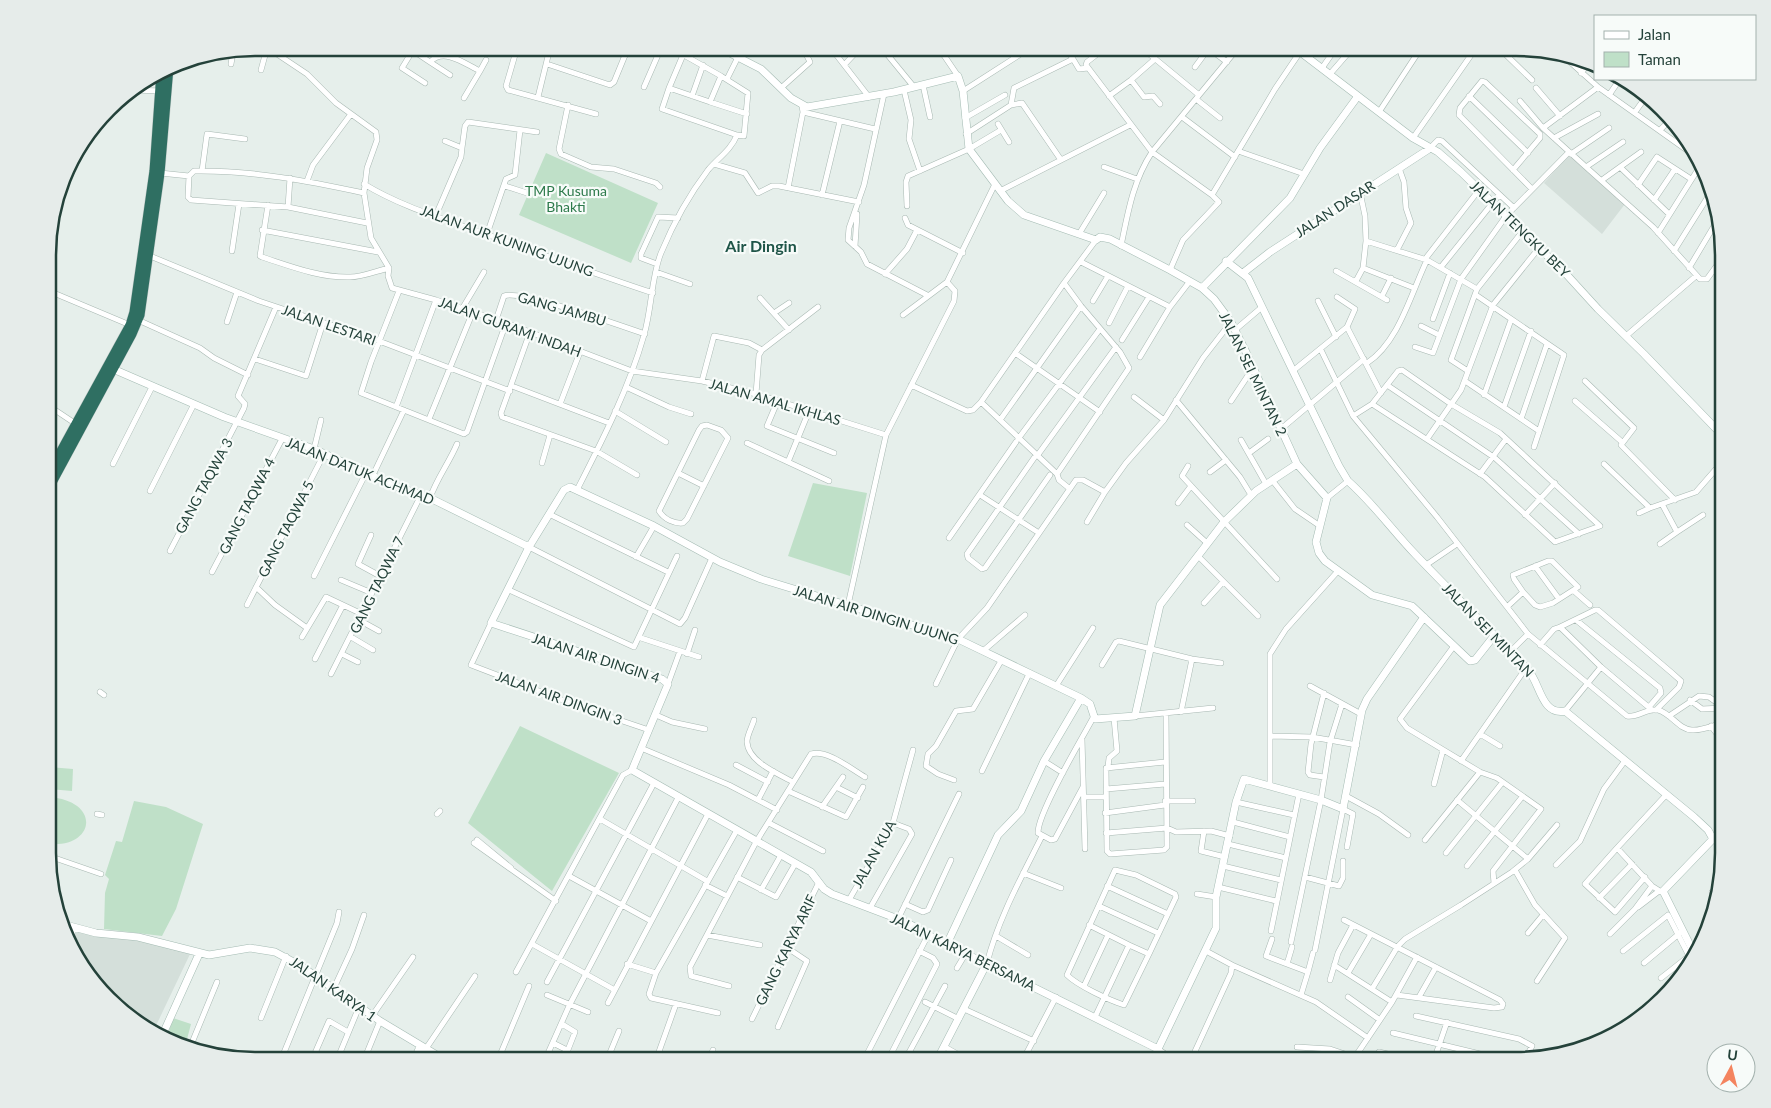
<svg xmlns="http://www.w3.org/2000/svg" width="1771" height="1108" font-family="Lato,sans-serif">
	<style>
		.built { fill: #d4dfda }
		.green { fill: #bfe0c8 }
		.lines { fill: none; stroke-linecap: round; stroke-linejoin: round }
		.street-casing { stroke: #a8b8b2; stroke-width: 6 }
		.secondary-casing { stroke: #a4bbb3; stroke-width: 8 }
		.highway-casing { stroke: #c2cac8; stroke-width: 10 }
		.street { stroke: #fff; stroke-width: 5 }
		.secondary { stroke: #fff; stroke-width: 7 }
		.highway { stroke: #2f6f62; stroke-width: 9 }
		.labels { text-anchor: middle; stroke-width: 4.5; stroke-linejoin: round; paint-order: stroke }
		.park-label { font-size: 14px; fill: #2d7a4b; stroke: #f7fbf9 }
		.street-label { font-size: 14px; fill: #24423a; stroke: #f7fbf9 }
		.quarter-label { font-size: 16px; font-weight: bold; fill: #1f5548; stroke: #f7fbf9 }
		.rim { fill: none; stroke: #24423a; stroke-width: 2.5 }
	</style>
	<rect width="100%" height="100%" fill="#e6efeb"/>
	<!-- built -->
	<path class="built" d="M1569 155 1625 204 1602 234 1544 183Z
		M74 931 138 937 191 952 153 1032 140 1026 82 968 77 953Z"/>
	<!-- green -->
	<path class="green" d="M546 153 658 203 631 263 519 215Z
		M813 483 867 493 850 576 788 556Z
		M520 726 619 773 552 891 468 823Z
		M49 767 73 769 72 791 49 789Z
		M49 797C102 801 95 848 49 844Z
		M134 801 166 807 203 824 176 909 162 936 104 929 105 893 109 879 105 875 116 841 122 842Z
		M173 1018 191 1024 186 1043 167 1038Z"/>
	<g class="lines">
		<!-- street casing -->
		<g class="street-casing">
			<path id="street" d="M268 48 307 74 336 103 376 132 377 140 367 168 364 193 371 238 389 268 388 276 392 288 436 300 506 323 632 371 702 381 756 394 886 435
				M409 48 430 62C444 47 465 64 480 71L486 60
				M506 48 515 51
				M517 48 506 86 508 90 596 114
				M608 48 625 56
				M831 48 869 97
				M882 48 914 87
				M939 48 958 76
				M1105 48 1087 62 1086 65 1152 152 1212 195 1219 202 1183 240 1170 270
				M1142 48 1199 95
				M1208 48 1227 62
				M1499 48 1532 80
				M413 50 402 68 425 83
				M675 50 721 76 710 102 669 88 662 109 737 135 744 136 748 93 721 76
				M1176 50 1178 48
				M1560 53 1598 87 1698 158
				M1073 59 1079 69 1088 68
				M430 62 450 75
				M231 64 233 52
				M547 64 610 85 614 82 628 48
				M845 64 860 48
				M1195 67 1209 48
				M1322 68 1336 48
				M261 70 267 48
				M1581 73 1589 63
				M1330 74 1350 51
				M727 79 738 57
				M1131 80 1144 97 1153 96 1160 104
				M923 85 930 117
				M644 87 661 48
				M669 88 683 55
				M781 88 810 62 803 48
				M1536 88 1560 116
				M133 90 161 91
				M904 90 911 120 909 139 920 171
				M963 91 1030 48
				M884 94 864 185 849 228 848 240 861 252 867 264 927 295
				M1609 95 1620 79
				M692 96 703 65
				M1109 96 1131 80 1155 59
				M1469 96 1528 153
				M538 97 550 48
				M464 98 480 71
				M1196 99 1220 118
				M1520 101 1543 128 1586 167 1623 142
				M710 102 747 114
				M568 105 559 149 561 154 591 167 614 169 656 183 660 187
				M802 106 803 112 875 129
				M1379 112 1421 48
				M1635 112 1645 98
				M1182 117 1235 157
				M965 118 1005 95
				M998 124 1009 142
				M1543 128 1598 87
				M1660 130 1668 122
				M966 134 1011 105
				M1413 138 1476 48
				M1554 138 1598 114
				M462 148 465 126 468 122 537 132
				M1429 149 1438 140 1442 141 1514 208
				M1238 151 1304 174
				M1571 154 1609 128
				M1061 160 1022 103 1011 105 1014 88 1073 59 1066 48
				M714 164 745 173 758 193 772 186H779L859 202
				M1104 167 1137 179
				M1586 167 1653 227 1700 279H1707L1723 257
				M1620 167 1669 214
				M1513 170 1540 138V134L1485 82 1482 81 1460 108 1459 115 1532 189
				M202 171 207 134 245 139
				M160 173 189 176 194 171C251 170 308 181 364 193
				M189 176 188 197 191 200 288 207 367 223
				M1602 180 1641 152
				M307 181 313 165 351 114
				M364 184C400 206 441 218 480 232 538 253 595 274 653 293
				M1638 185 1657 157 1691 179
				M505 186 527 193
				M788 188 803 112
				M1000 191 1130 125
				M1360 192 1365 216 1366 241 1427 260 1477 289
				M822 195 840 121
				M1212 195 1275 89 1300 52
				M1654 200 1675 169
				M268 205 260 256 262 257C290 266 320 278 350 277 363 277 376 271 389 268
				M907 206 906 182 908 176 969 149 1001 130
				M288 207 290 178
				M436 215 461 157 462 148 445 141
				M905 218 908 225 963 253
				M262 230 378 252
				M1658 233 1700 166
				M487 234 506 179 515 175 520 130
				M1079 234 1104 193
				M855 246 857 214
				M1121 246C1128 212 1133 181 1152 152L1238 48
				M1397 250 1411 223 1406 208 1404 182 1399 168
				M232 251 239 204
				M1674 251 1709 195
				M150 256 259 301 379 341 510 391
				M1081 262 1170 307
				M657 264 641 258V254L658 217 678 218
				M1441 267 1499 195
				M1363 268 1414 288
				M1689 268 1717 221
				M1336 271 1387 300
				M656 272 690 284
				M885 274 907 249 917 230
				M1356 281 1363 268 1366 241
				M49 291 130 325
				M399 291 371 362 361 393 464 434 467 432 506 323
				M1476 295 1564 355 1534 447
				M1382 296 1391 278
				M760 298 789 330
				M1093 301 1108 276
				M1318 301 1336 337
				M462 309 484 272
				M774 313 789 303
				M903 315 947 282 995 184
				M1433 319 1450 273
				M138 320 200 348 214 358 248 375
				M496 320 504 296C517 289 625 327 645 334
				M227 322 237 292
				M1109 323 1128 286
				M1421 326 1439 335
				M1347 327 1381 393
				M1235 330 1262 307
				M530 332 501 413 502 417 596 451 637 475
				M1626 336 1696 276
				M1122 340 1149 297
				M1415 347 1433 353 1461 279 1506 216 1569 152
				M1321 350 1353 416 1437 517 1528 634 1627 716C1637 718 1647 708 1658 710 1671 713 1679 730 1692 730 1701 731 1714 725 1723 723
				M1015 353 1100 412
				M1140 357 1170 307 1190 281
				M255 359 306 376 323 323
				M1367 363C1399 342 1411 293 1427 260L1426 258 1479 190
				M1294 370 1347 327 1355 309 1337 297
				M1468 371 1451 360 1477 289 1522 232
				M702 381 714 336 749 343 762 350
				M1465 381 1539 431
				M1585 381 1634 428 1621 445 1675 500
				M911 385 967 411 973 410 981 402 1057 474 1059 480 1070 489
				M1387 385 1495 458 1579 534
				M512 386 609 423
				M626 387 669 407 691 414
				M756 394 759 355 762 350 818 307
				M1484 395 1511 320
				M1134 397 1164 420
				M778 400 767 426 834 453
				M1176 400 1240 477 1251 495
				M1231 401 1253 368
				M1575 401 1622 442
				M981 402 1064 283
				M560 404 580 352
				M49 406 76 424
				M396 407 436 300
				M1504 407 1531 331
				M615 411 666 442
				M809 411 788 462 829 481
				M1353 416 1372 404 1398 371 1402 370 1451 404 1500 433 1600 526 1555 542 1485 477 1372 404
				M429 419 472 314
				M1521 419 1547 344
				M1000 420 1081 306
				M707 425 721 430 728 438 687 519 683 523C674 524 664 519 659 511L699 430 702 426Z
				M1281 429 1364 359
				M1018 439 1100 329
				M1427 439 1461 390 1493 305 1539 248
				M1241 440 1266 484
				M747 443 788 462
				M314 449 321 420
				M1249 453 1268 439
				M1037 456 1116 347
				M1034 458 967 554 968 558 982 569 985 568 1050 475
				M542 463 550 435
				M113 464 152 387
				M1604 464 1650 508 1696 492 1723 461
				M1188 466 1182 476 1277 579
				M1210 472 1226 460
				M678 473 704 486
				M1057 474 1129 368 1120 352 1081 306 1064 283 1096 240
				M1480 474 1506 439
				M373 475 404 410
				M1272 480 1295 509 1320 526
				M578 488C603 439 629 388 644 335 652 308 651 278 661 253 673 224 689 195 708 170 718 158 731 150 737 135
				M150 491 194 404
				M980 495 1039 533
				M430 498C437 478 449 463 457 444
				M1327 498 1348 481
				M1178 503 1191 486
				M1639 513 1650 508
				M549 514 668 572
				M1525 515 1555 483
				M1087 522 1105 492
				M1187 525 1207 543
				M1677 532 1703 515
				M371 535 358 564 380 576
				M949 538 1016 442
				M1660 544 1677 532 1662 504
				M529 547 680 624 685 618 712 558
				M170 551 244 408 245 404 238 396 276 307
				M1198 556 1258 616
				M636 557 654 526
				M1426 565 1457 544
				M1535 566 1559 599
				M212 572 282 439
				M314 576 366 473
				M341 580 372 593
				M256 587 275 605 307 628
				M509 590 634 647 677 556
				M1574 591 1590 605
				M1204 603 1223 582
				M247 605 324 454
				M848 605 886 435 954 301 955 291 947 282
				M1507 607 1523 592 1514 579 1513 575 1548 561H1552L1578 587 1553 603 1540 607 1535 605 1523 592
				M359 620 379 631
				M1576 620 1660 688 1661 693 1649 707
				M491 623 471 665 578 706 649 730
				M302 637 326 597 362 614
				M351 637 373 650
				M641 638 699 657
				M1540 645 1554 629 1560 627
				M1454 646 1400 719 1407 728 1480 772 1497 778 1541 809 1493 871 1494 883
				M983 651 1025 615
				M1511 651 1528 634
				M342 654 358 662
				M687 654 695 630
				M315 659 343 605
				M1102 665 1116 642 1119 641 1192 659 1221 663
				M331 674 421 495
				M668 684 680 651
				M936 684 958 639 987 608 1076 480H1083L1105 492 1126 463 1164 420 1203 358 1231 322
				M1056 686 1093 628
				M1310 686 1361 714
				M100 692 104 695
				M1324 693 1311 744 1308 772 1310 775 1324 777
				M1690 700 1702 709 1723 708
				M1652 710 1601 667 1560 627 1595 610H1598L1672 673 1681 681 1679 687 1656 710
				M1565 711 1601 667
				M1181 712 1192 659
				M656 715 672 722 705 729
				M1135 716 1213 708
				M1669 716 1699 696 1709 697 1723 707
				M754 720C752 727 747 735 747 742 748 762 779 774 793 782
				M1711 726 1723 742
				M1480 734 1500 746
				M1271 736 1312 737 1357 745
				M1082 739 1085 849
				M641 748 729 785 777 810
				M1044 761 1063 773
				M1461 761 1526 668
				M1165 762 1106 768 1107 851 1110 854 1164 850 1167 847 1166 713
				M736 765 768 782
				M1108 767 1109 758 1117 751 1114 718
				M982 771 1029 674
				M954 780 938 774 926 766 928 754 936 746 956 711 973 709 1001 661
				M1434 784 1443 750
				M1270 786V654L1286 629 1338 571
				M1083 787 1055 839 1051 840 1038 833C1037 814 1082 738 1093 718
				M838 788 858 798
				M1106 789 1165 784
				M788 791 846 817 863 787
				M1346 796 1379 814 1408 835
				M1084 797H1106
				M758 800 773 771
				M1165 801H1193
				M1236 802 1294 815
				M822 807 843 777
				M1105 813 1165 805
				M97 814 102 815
				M437 814 440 811
				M600 819 707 881
				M1233 822 1290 837
				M769 823 823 851
				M1204 831 1201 851 1225 857
				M1106 833 1167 828 1176 832 1211 831 1230 836
				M1713 839 1723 829
				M477 840 511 868
				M1425 840 1480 772
				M474 843 556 901
				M1228 844 1286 858
				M1617 848 1666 795
				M1446 853 1502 783
				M49 856 101 874
				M1528 859 1557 825
				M1556 865 1580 841 1604 789 1624 762
				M1223 866 1281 880
				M1467 866 1522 797
				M1515 870 1535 905 1565 938 1537 981
				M1023 873 1061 888
				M569 876 651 921
				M737 877 776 897 795 864
				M1305 877 1339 886 1343 878V861
				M1645 877 1615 912 1585 884 1617 848 1652 886 1663 893
				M705 885 727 896
				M1107 886 1168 914
				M1218 887 1276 901
				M761 890 781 855
				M1712 892 1719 887
				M1197 894 1216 897
				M1599 898 1632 864
				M849 900 893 823 913 750
				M905 904 923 912 928 910 951 860
				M1099 906 1158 933
				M1638 907 1659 891
				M870 908 912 834 909 829 893 823
				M898 919 959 794
				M1344 920 1500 1000 1503 1004 1502 1007 1494 1008 1397 995
				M1089 925 1129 945
				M1271 931 1299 794
				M1528 933 1543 915
				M1610 934 1635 909 1652 886
				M707 935 760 945
				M996 936 1028 955
				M1272 939 1266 956 1308 972 1313 953
				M1291 942 1321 800 1330 742 1342 704
				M532 944 613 989
				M1315 950 1343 809 1353 814 1347 847
				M1206 951 1232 965 1316 1002 1368 1038
				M1623 951 1668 915 1689 956 1661 978
				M987 963C998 919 1022 876 1042 836
				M1644 963 1680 933
				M627 964 656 973
				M1287 964 1292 947
				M1334 965 1392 1002 1353 1060
				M957 968 966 953
				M516 972 623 775 632 770
				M1348 973 1371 934
				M1330 980 1338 953 1353 925
				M547 982 654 783
				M729 986 691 976 690 967 756 842 811 754C827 749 851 769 865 777
				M1084 986 1108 935
				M334 988 352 949 364 915
				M1372 989 1398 946 1405 939 1461 905 1512 872 1528 859 1457 800
				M547 995 588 1012
				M1301 995 1308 972
				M1348 997 1380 1020
				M1419 997 1436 967
				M925 1002 959 1019
				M1392 1002 1417 957
				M608 1003 708 814
				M964 1009 1034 1041
				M718 1013 651 998 649 994 656 973 737 830
				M372 1016 413 957
				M1416 1016 1519 1039 1532 1046 1525 1060
				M1095 1017 1129 945 1149 954 1176 897 1175 894 1136 875 1115 870 1067 975C1078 986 1109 1000 1124 1005L1149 954
				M261 1018 286 956
				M752 1019 819 882
				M562 1024 575 1032 564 1060
				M778 1027 807 961 786 947
				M1393 1033 1505 1060
				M553 1043 567 1050
				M945 1047 968 1060
				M1297 1047 1330 1049 1354 1057
				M1158 1049 1174 1060
				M189 1050 217 982
				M425 1050 475 976
				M1379 1052 1414 1060
				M281 1060 337 923 339 912
				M312 1060 329 1021 348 1032
				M337 1060 359 1007
				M364 1060 380 1021
				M498 1060 529 986
				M545 1060 569 1006 679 796
				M607 1060 619 1031
				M656 1060 676 1004
				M709 1060 713 1050
				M864 1060 928 935
				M888 1060 937 964 933 958 919 951
				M905 1060 945 986
				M1023 1060 1056 997
				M1191 1060 1231 973 1232 965
				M1434 1060 1447 1022"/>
		</g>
		<!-- secondary casing -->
		<g class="secondary-casing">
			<path id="secondary" d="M720 48 761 69 791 98 807 107 894 92 958 76 963 91 969 149 1008 201 1024 215 1096 240 1100 237 1110 239 1170 270 1202 288 1214 299 1231 322 1245 350 1297 464 1327 498 1316 542 1319 553 1325 561 1372 595 1412 606 1470 661 1475 660 1494 636
				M1295 48 1413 138 1438 152 1461 172 1567 275 1598 309 1644 354 1723 436
				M1226 261 1248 278 1339 466 1348 481C1373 503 1392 530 1415 554 1452 593 1491 631 1528 670 1540 682 1541 716 1565 711L1694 817 1708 830 1713 839 1663 891 1695 955
				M1243 273 1270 252 1429 149
				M1202 288 1290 198 1320 148 1358 96
				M113 369 224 417 314 449 390 484 430 498 529 547
				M1297 464 1256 491 1224 522 1160 605 1135 716 1095 719 1090 704 1081 698 958 639 761 579 720 562 654 526 570 487 564 490 529 547 491 623 662 679 668 684 632 770 811 872 824 889 832 894 906 922 928 935 1158 1049 1216 928V897L1236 802 1244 779 1321 800 1343 809 1362 710 1367 699 1424 617
				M66 925 96 933 138 937 209 955 250 948 275 952 301 966 380 1021 445 1060
				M72 928V940
				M947 944 998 835 1021 811 1044 761 1081 698
				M162 1036 199 954
				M414 1060 420 1047
				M937 1060 987 963"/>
		</g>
		<!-- highway casing -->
		<g class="highway-casing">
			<path id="highway" d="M49 473 130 325 134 312 154 171 161 72
				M49 488 132 334 140 315 160 173 169 67"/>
		</g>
		<!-- street -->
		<use href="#street" class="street"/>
		<!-- secondary -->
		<use href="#secondary" class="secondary"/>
		<!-- highway -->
		<use href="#highway" class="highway"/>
	</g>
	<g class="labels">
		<!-- park labels -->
		<g class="park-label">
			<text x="566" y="196">TMP Kusuma<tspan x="566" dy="16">Bhakti</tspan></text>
		</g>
		<!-- street labels -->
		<g class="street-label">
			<text transform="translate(1335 209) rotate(-33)" y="5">JALAN DASAR</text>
			<text transform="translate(1520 229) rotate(44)" y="5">JALAN TENGKU BEY</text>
			<text transform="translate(507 241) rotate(20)" y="5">JALAN AUR KUNING UJUNG</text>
			<text transform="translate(562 309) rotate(16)" y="5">GANG JAMBU</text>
			<text transform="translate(329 325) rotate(19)" y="5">JALAN LESTARI</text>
			<text transform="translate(510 327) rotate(20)" y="5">JALAN GURAMI INDAH</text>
			<text transform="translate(1253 374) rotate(64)" y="5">JALAN SEI MINTAN 2</text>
			<text transform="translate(775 402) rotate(16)" y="5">JALAN AMAL IKHLAS</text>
			<text transform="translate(360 471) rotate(22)" y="5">JALAN DATUK ACHMAD</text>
			<text transform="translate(204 486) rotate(-62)" y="5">GANG TAQWA 3</text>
			<text transform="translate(247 506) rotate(-63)" y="5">GANG TAQWA 4</text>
			<text transform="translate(286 529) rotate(-63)" y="5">GANG TAQWA 5</text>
			<text transform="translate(377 585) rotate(-64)" y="5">GANG TAQWA 7</text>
			<text transform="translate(876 615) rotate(17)" y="5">JALAN AIR DINGIN UJUNG</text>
			<text transform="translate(1488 630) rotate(46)" y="5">JALAN SEI MINTAN</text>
			<text transform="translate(596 658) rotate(18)" y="5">JALAN AIR DINGIN 4</text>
			<text transform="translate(559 698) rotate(20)" y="5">JALAN AIR DINGIN 3</text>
			<text transform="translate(874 854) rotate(-61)" y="5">JALAN KUA</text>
			<text transform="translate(786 950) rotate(-64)" y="5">GANG KARYA ARIF</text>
			<text transform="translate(963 952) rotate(26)" y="5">JALAN KARYA BERSAMA</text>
			<text transform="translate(333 989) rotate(35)" y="5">JALAN KARYA 1</text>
		</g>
		<!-- quarter labels -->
		<g class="quarter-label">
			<text x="761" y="252">Air Dingin</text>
		</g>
	</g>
	<!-- crop -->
	<path d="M0 0H1771V1108H0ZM255 56H1516A199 199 0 0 1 1715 255V853A199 199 0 0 1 1516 1052H255A199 199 0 0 1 56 853V255A199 199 0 0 1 255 56Z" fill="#e6ecea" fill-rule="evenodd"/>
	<path class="rim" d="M255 56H1516A199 199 0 0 1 1715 255V853A199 199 0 0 1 1516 1052H255A199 199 0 0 1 56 853V255A199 199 0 0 1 255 56Z"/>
	<!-- legend -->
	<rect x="1594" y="15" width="162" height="65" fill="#f7fbf9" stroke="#a3b1ad"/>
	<rect x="1604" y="31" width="25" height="8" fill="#ffffff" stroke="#a3b1ad"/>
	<text x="1638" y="40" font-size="15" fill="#24423a">Jalan</text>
	<rect x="1604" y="52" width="25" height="15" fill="#bfe0c8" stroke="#a3b1ad"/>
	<text x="1638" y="65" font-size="15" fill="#24423a">Taman</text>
	<!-- north arrow -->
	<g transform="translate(1731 1068) rotate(7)"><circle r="24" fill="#f7fbf9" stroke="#a3b1ad"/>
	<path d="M0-4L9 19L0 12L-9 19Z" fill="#f4845f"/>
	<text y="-8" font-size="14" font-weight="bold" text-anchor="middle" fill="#24423a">U</text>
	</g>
</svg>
